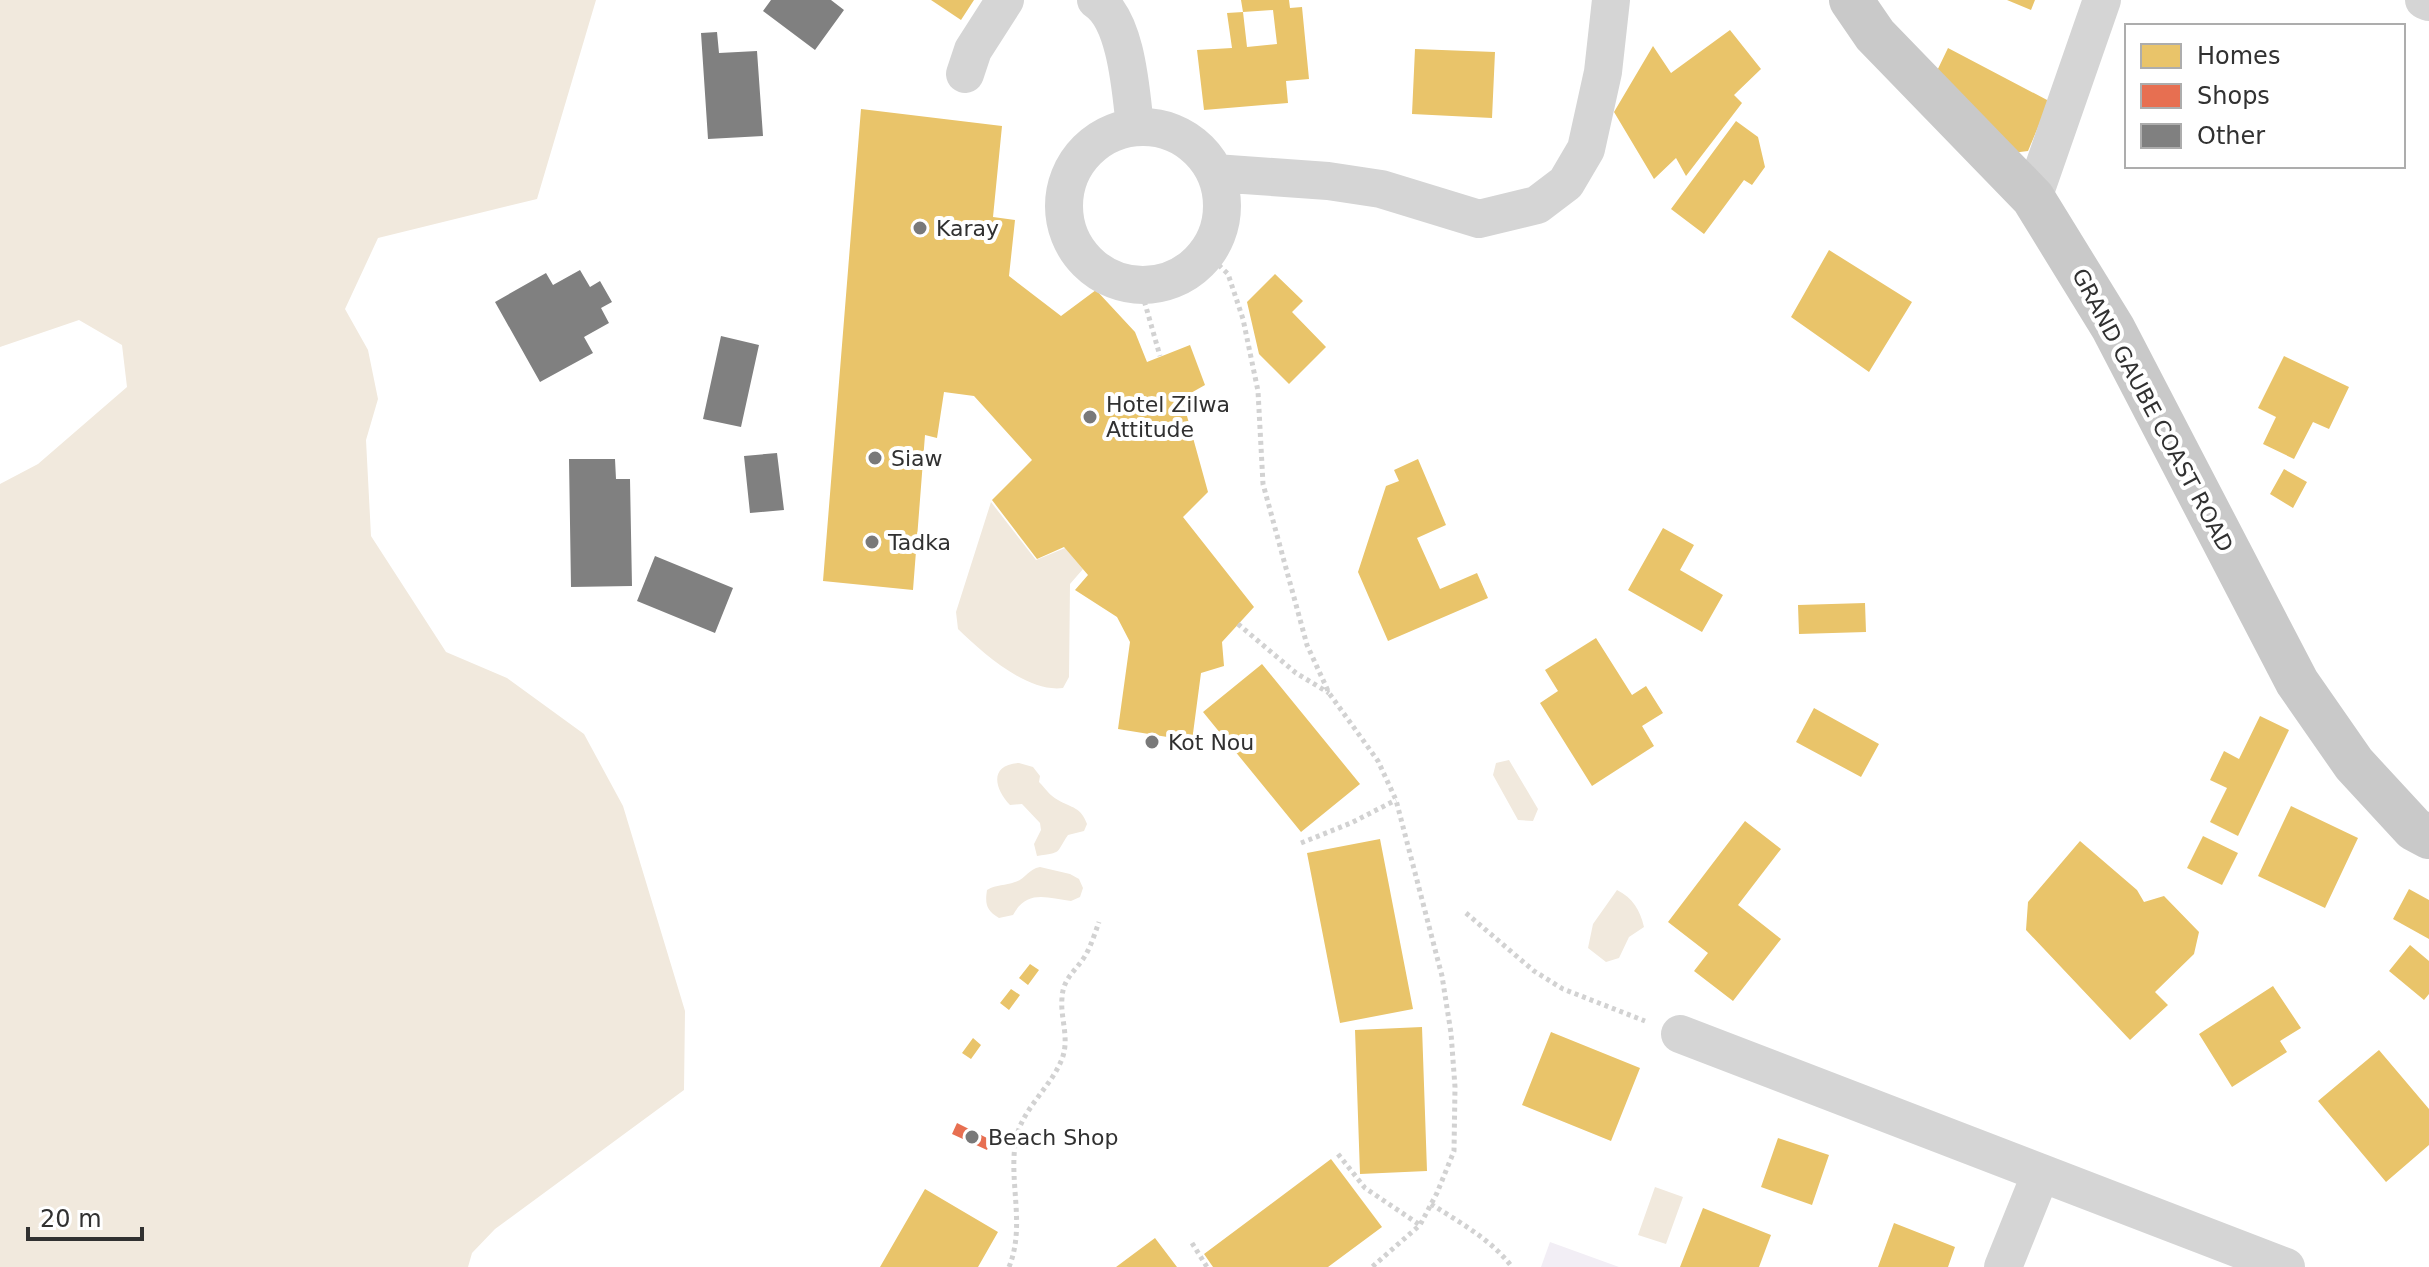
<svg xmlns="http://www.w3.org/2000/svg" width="2429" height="1267" font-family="'DejaVu Sans',sans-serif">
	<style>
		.green { fill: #f2eef5 }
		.water { fill: #f1e9dd }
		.homes { fill: #e9c46a }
		.shops { fill: #e76f51 }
		.building { fill: #808080 }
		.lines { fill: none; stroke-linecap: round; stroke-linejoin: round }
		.path { stroke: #d2d2d2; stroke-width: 5; stroke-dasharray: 4 4; stroke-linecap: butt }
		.minor { stroke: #d5d5d5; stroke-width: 38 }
		.major { stroke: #c9c9c9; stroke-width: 44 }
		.poi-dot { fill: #797979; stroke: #fff; stroke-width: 3 }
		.labels { text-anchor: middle; stroke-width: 8; stroke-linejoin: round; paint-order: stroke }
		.poi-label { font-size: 22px; fill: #313131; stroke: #fff; text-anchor: start }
		.street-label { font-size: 22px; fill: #313131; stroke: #fff }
	</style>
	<rect width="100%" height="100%" fill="#fff"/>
	<!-- green -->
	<path class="green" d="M1550 1242 1619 1267H1541Z"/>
	<!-- water -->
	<path class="water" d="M0 0H596L537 199 378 238 345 309 368 350 378 399 366 440 371 536 446 652 507 678 584 734 623 806 685 1011 684 1090 495 1229 472 1253 468 1267H0V484L38 464 127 387 122 345 79 320 0 347Z
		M991 502 1036 560 1065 548 1083 569 1070 584 1069 677 1063 688C1027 693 983 653 958 629L956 612Z
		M1509 760 1538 809 1533 821 1518 820 1493 775 1496 763Z
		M1019 763 1033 767 1040 776 1039 782C1045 788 1050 796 1058 800 1072 808 1081 807 1087 824L1084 831 1068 835C1055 854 1063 852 1037 856L1034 844 1041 830 1040 823 1022 804 1010 805C994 788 989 765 1019 763Z
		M1040 867 1070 874 1079 879 1083 888 1080 897 1071 901C1047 898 1027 889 1013 915L999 918C986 910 985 904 987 890 997 884 1005 886 1015 882 1026 879 1028 869 1040 867Z
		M1617 890C1633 898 1640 910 1644 927L1629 937 1619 958 1606 962 1588 948 1593 924Z
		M1655 1187 1683 1197 1666 1244 1638 1235Z"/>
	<!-- homes -->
	<path class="homes" d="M931 0H974L961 20Z
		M1241 0H1289L1290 8 1302 7 1309 79 1286 81 1288 103 1204 110 1197 50 1232 48 1227 13 1243 12 1247 47 1277 44 1273 10 1243 12Z
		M2007 0H2035L2031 10Z
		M1730 30 1761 69 1734 95 1742 103 1686 176 1676 158 1654 179 1614 112 1653 46 1671 73Z
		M1948 48 2049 101 2028 151 2004 154 1935 75Z
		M1415 49 1495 52 1492 118 1412 114Z
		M861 109 1002 126 993 217 1015 220 1009 276 1061 316 1096 290 1135 332 1147 362 1190 345 1205 385 1182 398 1208 492 1183 517 1254 607 1222 642 1224 666 1201 673 1192 741 1118 729 1130 642 1117 617 1075 590 1088 575 1064 547 1037 559 992 500 1032 460 974 396 944 392 937 438 925 435 913 590 823 581Z
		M1736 121 1758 137 1765 167 1752 185 1744 180 1704 234 1671 209Z
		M1829 250 1912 302 1869 372 1791 317Z
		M1275 274 1303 301 1292 312 1326 347 1289 384 1259 354 1247 302Z
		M2284 356 2349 387 2329 429 2313 422 2294 459 2263 444 2276 417 2258 408Z
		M1418 459 1446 525 1417 538 1440 589 1477 573 1488 598 1388 641 1358 572 1386 486 1399 481 1394 470Z
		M2284 469 2307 482 2293 508 2270 494Z
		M1663 528 1694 545 1680 570 1723 595 1702 632 1628 590Z
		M1865 603 1866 632 1799 634 1798 605Z
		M1596 638 1632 695 1646 686 1663 713 1642 726 1654 746 1592 786 1540 703 1558 691 1545 670Z
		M1262 664 1360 784 1301 832 1203 712Z
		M1814 708 1879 744 1861 777 1796 742Z
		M2260 716 2289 730 2238 836 2210 822 2227 788 2210 780 2224 751 2239 759Z
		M2291 806 2358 838 2325 908 2258 876Z
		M1745 821 1781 849 1738 905 1781 939 1733 1001 1694 971 1708 953 1668 922Z
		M2203 836 2238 853 2222 885 2187 868Z
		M1380 839 1413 1009 1340 1023 1307 853Z
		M2080 841 2137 890 2144 902 2164 896 2199 932 2194 954 2155 992 2168 1005 2130 1040 2026 930 2028 902Z
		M2409 889 2429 900V939L2393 919Z
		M2410 945 2429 961V994L2424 1000 2389 971Z
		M1030 964 1039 970 1028 985 1019 978Z
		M2273 986 2301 1028 2280 1041 2287 1052 2232 1087 2199 1034Z
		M1011 989 1020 995 1009 1010 1000 1003Z
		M1422 1027 1427 1171 1360 1174 1355 1030Z
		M1551 1032 1640 1068 1611 1141 1522 1105Z
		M973 1038 981 1045 971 1059 962 1053Z
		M2379 1050 2429 1109V1145L2386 1182 2318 1101Z
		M1778 1138 1829 1155 1812 1205 1761 1187Z
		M1331 1159 1382 1227 1328 1267H1213L1204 1254Z
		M925 1189 998 1232 978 1267H880Z
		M1703 1208 1771 1235 1759 1267H1680Z
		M1894 1223 1955 1247 1948 1267H1878Z
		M1155 1238 1177 1267H1116Z"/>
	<!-- shops -->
	<path class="shops" d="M957 1123 991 1140 987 1150 952 1134Z"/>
	<!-- building -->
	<path class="building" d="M771 0H831L844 10 815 50 763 11Z
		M717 32 719 53 757 51 763 136 708 139 701 33Z
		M580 270 590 287 600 281 612 302 601 308 609 323 584 337 593 353 540 382 495 302 546 273 553 285Z
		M721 336 759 345 741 427 703 419Z
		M777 453 784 510 750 513 744 456Z
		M569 459H615L616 479H630L632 586 571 587Z
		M655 556 733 588 715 633 637 601Z"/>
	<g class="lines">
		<!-- path -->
		<path class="path" d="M1207 254 1228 274 1243 319 1258 391 1263 484 1307 645 1329 693 1378 761 1396 800 1442 976 1451 1033 1455 1087 1454 1151 1437 1193 1420 1225 1372 1267
			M1140 286 1160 356
			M1238 624 1296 673 1329 693
			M1301 843 1351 823 1396 800
			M1466 913 1534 971 1563 989 1645 1021
			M1338 1154 1365 1188 1420 1225
			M1431 1204C1459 1222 1492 1240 1512 1267
			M1192 1243 1207 1267
			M1009 1267C1026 1225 1008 1182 1016 1139 1022 1109 1051 1087 1062 1059 1070 1038 1060 1018 1062 998 1063 978 1075 972 1085 956 1091 946 1095 933 1099 922"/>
		<!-- minor -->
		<path class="minor" d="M1096 0C1127 20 1131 93 1135 127
			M2424 0 2429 2
			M965 74 973 50 1005 0
			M1064 206a79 79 0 1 1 158 0a79 79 0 1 1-158 0Z
			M1215 173 1328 181 1381 189 1479 219 1537 205 1566 183 1586 149 1603 72 1611 0
			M2033 198 2102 0
			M1680 1034 2286 1267
			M2003 1267 2041 1173"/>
		<!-- major -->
		<path class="major" d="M1851 0 1875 35 2033 198 2113 328 2297 682 2354 764 2414 829 2429 837"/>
	</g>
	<!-- markers -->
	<g class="poi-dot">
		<circle cx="920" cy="228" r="8"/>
		<circle cx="1090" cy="417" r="8"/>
		<circle cx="875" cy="458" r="8"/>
		<circle cx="872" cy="542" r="8"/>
		<circle cx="1152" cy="742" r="8"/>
		<circle cx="972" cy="1137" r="8"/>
	</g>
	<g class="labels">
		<!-- poi labels -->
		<g class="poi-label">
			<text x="936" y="236">Karay</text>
			<text x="1106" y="412">Hotel Zilwa<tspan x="1106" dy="25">Attitude</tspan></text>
			<text x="891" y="466">Siaw</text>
			<text x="888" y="550">Tadka</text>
			<text x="1168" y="750">Kot Nou</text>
			<text x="988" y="1145">Beach Shop</text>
		</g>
		<!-- street labels -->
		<g class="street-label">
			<text transform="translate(2153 410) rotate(62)" y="8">GRAND GAUBE COAST ROAD</text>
		</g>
	</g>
	<!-- legend -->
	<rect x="2125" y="24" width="280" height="144" fill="#ffffff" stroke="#adadad" stroke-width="2"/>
	<rect x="2141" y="44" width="40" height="24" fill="#e9c46a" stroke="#adadad" stroke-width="2"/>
	<text x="2197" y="64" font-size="24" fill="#313131">Homes</text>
	<rect x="2141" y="84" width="40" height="24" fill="#e76f51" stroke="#adadad" stroke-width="2"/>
	<text x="2197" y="104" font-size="24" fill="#313131">Shops</text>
	<rect x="2141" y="124" width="40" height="24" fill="#808080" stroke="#adadad" stroke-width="2"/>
	<text x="2197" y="144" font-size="24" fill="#313131">Other</text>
	<!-- scale -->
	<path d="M28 1227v12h114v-12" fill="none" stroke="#313131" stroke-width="4"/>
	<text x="40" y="1227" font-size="24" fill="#313131" stroke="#ffffff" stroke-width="6" paint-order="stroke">20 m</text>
</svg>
